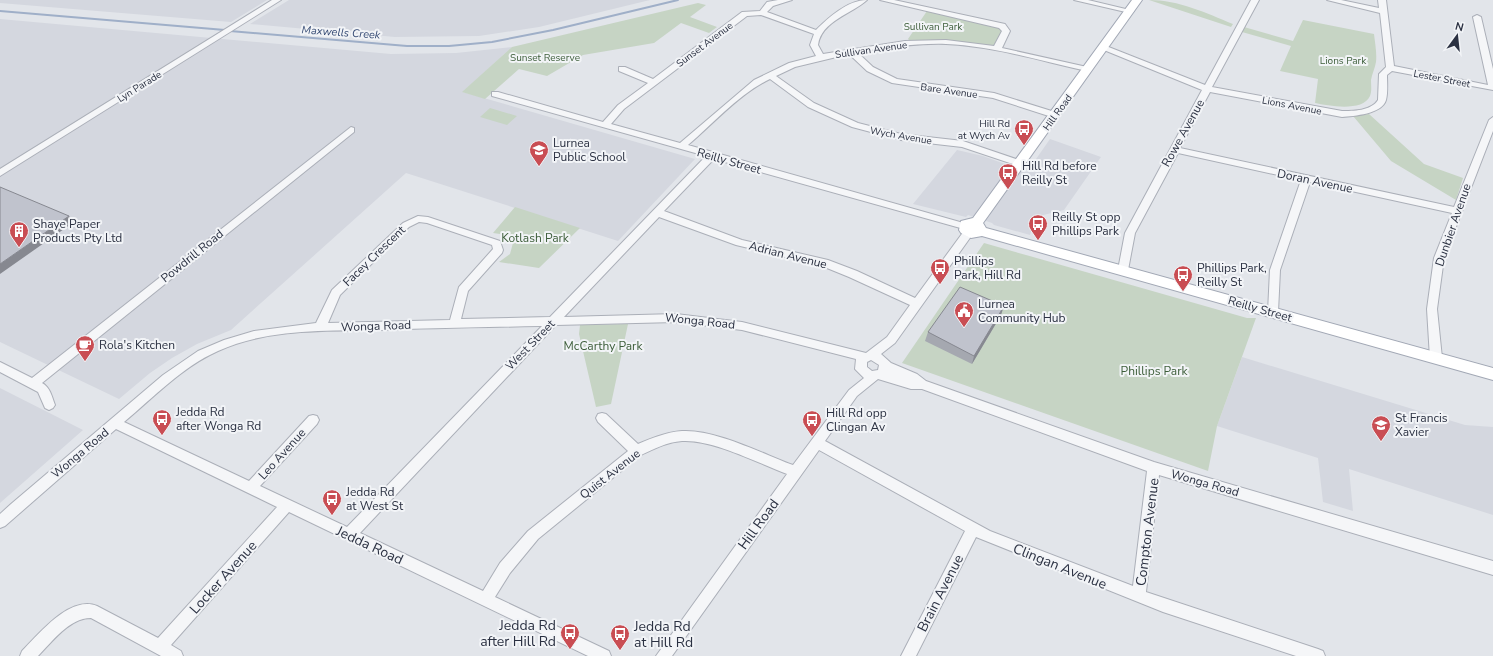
<svg xmlns="http://www.w3.org/2000/svg" width="1493" height="656" font-family="'Nunito Sans',sans-serif">
	<style>
		.built { fill: #d4d7df }
		.green { fill: #c6d4c4 }
		.lines { fill: none; stroke-linecap: round; stroke-linejoin: round }
		.stream { stroke: #9fafc8; stroke-width: 2 }
		.minor-casing { stroke: #abafb8; stroke-width: 2 }
		.major-casing { stroke: #a2a8b5; stroke-width: 2 }
		.minor { fill: #f5f6f8; fill-rule: evenodd }
		.major { fill: #fff; fill-rule: evenodd }
		.wall { fill: #a5a8b0 }
		.shaded-wall { fill: #868890 }
		.building { fill: #c0c3cd; stroke: #868890 }
		.labels { text-anchor: middle; stroke-width: 4; stroke-linejoin: round; paint-order: stroke }
		.far-park-label { font-size: 10px; fill: #3c5d39; stroke: #f2f4f7 }
		.far-street-label { font-size: 10px; fill: #2b3142; stroke: #f2f4f7 }
		.far-poi-label { font-size: 10px; fill: #2b3142; stroke: #f2f4f7; text-anchor: end }
		.far-water-label { font-size: 11px; font-style: italic; fill: #364b74; stroke: #f2f4f7 }
		.street-label { font-size: 12px; fill: #2b3142; stroke: #f2f4f7 }
		.poi-label { font-size: 12px; fill: #2b3142; stroke: #f2f4f7; text-anchor: start }
		.park-label { font-size: 12px; fill: #3c5d39; stroke: #f2f4f7 }
		.near-street-label { font-size: 14px; fill: #2b3142; stroke: #f2f4f7 }
		.near-poi-label { font-size: 14px; fill: #2b3142; stroke: #f2f4f7; text-anchor: end }
	</style>
	<rect width="100%" height="100%" fill="#e2e5ea"/>
	<!-- built -->
	<path class="built" d="M0 0H267L231 22 0 3Z
		M289 0H650L539 27 479 36 395 37 250 24Z
		M0 19 391 54 456 53 512 47 463 92 695 159 618 241 406 173 231 330 197 344 172 358 150 373 119 399 0 342Z
		M1050 139 1101 157 1064 210 1035 217 1030 235 994 225 992 223 968 215 966 217 913 204 957 150 983 156 1027 172Z
		M1242 357 1465 425 1493 427V515L1349 469 1353 511 1323 502 1318 458 1217 426Z
		M0 388 83 430 0 503Z"/>
	<!-- green -->
	<path class="green" d="M1149 0C1179 0 1206 13 1233 24L1231 27Z
		M698 3 706 5 690 17 717 27 709 33 681 23 654 43 583 55 547 76 519 69 485 99 462 92 512 47Z
		M927 11 1001 28 1003 31 995 45 991 46 939 40 910 41 908 39Z
		M1303 20 1374 34C1375 43 1377 53 1376 62 1375 68 1372 74 1371 80 1371 85 1372 91 1370 96 1363 112 1329 106 1315 103L1318 79 1280 71 1291 46 1242 32 1244 27 1293 41Z
		M490 108 517 116 507 125 480 117Z
		M1369 114 1424 164 1463 178 1456 200 1391 161 1353 116Z
		M515 207 580 228 539 268 499 262 510 254 513 243 507 235 493 233Z
		M984 243 1247 318H1256L1217 426 1208 471 902 363Z
		M628 324 611 404 596 407 579 334 580 325Z"/>
	<g class="lines">
		<!-- stream -->
		<path class="stream" d="M0 11 225 30
			M230 31 407 46H449L492 42 553 30 678 0"/>
		<!-- minor casing -->
		<g class="minor-casing">
			<path id="minor" d="M272 0H281L0 176V169Z
				M778 0H792L773 6 767 12 816 30C829 17 848 0 867 0 852 14 821 21 818 45L823 54 905 41 946 40 994 46 1002 31 999 28 880 0H894L1005 24 1010 31 1002 48 1087 67 1091 69 1087 71C1041 61 993 46 946 44 916 43 886 48 857 52L873 67 897 79 994 93 1058 113V117L1055 118 993 98 892 83 867 71 849 54 795 67 776 76 814 103 858 123 901 134 963 141 1022 161 1024 163 1019 166 962 147 901 140 852 127 808 107 770 79C739 94 714 123 688 145L967 224 969 226 967 228 964 229 714 159 664 211 742 240 828 260 857 271 915 298 964 231H972L973 233 972 235 895 343 881 354 891 363 917 374 926 381 1154 462 1493 561V575L1159 475 1146 592 1318 649 1323 651 1325 656H1296L1163 612 976 537 916 656H901L965 531 819 450 672 656H656L787 474C758 463 712 439 682 441 667 442 654 449 641 455L538 539 510 573 495 597 609 651 611 656H588L289 512 171 645 181 651 183 656H161L91 618C69 618 52 642 38 656H20L22 651C39 634 70 595 97 606L158 638 277 507 116 429 5 526 0 528V514L11 504 163 375 198 351 224 340 254 331 316 323 332 290 403 223 418 216 428 217 500 241 503 250 502 253 468 291 461 319 550 317 706 156 492 96V92H498L603 122 618 105 648 83 619 71V67H625L653 79 742 12 760 11 767 2ZM761 15 814 34 810 45 816 56 789 63 754 80 680 143 611 124 624 109 747 16ZM659 217 736 245 822 266 849 277 910 305 887 337 866 353 742 322 676 314 564 317ZM419 222 427 223 492 245 493 249 459 287 450 320 328 323 340 295 409 227ZM676 322 742 330 856 359 855 369 864 378 849 390 793 465C763 454 715 429 682 431 667 432 652 438 638 444L606 414 602 413 598 414 596 418 598 422 628 451 528 531 500 563 483 591 360 533 556 325ZM542 326 347 527 260 486 317 424 319 420 317 416 313 415 309 416 249 481 124 422C154 397 182 367 218 351 268 328 328 331 382 330 435 328 489 327 542 326ZM871 360 879 365 878 370 872 371 867 367V362ZM878 379 911 389H922L1147 471 1133 586 990 531 825 441 857 396Z
				M1074 0H1088L1134 11 1130 13Z
				M1251 0H1259L1212 87 1342 111C1353 111 1371 111 1378 100L1379 74 1386 67 1380 13 1327 0H1341L1379 8 1378 0H1386L1394 66 1488 85 1473 17 1477 15 1481 17 1493 69V90L1392 71 1387 75C1387 82 1388 92 1386 100 1382 114 1354 116 1342 117L1210 92 1180 148 1454 207 1489 120 1493 117V131L1444 258 1437 309 1442 358 1440 361H1432L1430 358 1427 309 1434 258 1452 213 1310 182 1280 270 1278 312 1273 316 1268 312 1270 270 1301 180 1178 153 1135 233 1128 270 1123 274 1118 270 1125 233 1202 90 1099 48 1106 46 1205 85Z
				M351 127 354 128V132L42 383C50 387 52 397 55 405L53 408 49 410 45 408 38 392 0 372V362L32 378Z"/>
		</g>
		<!-- major casing -->
		<g class="major-casing">
			<path id="major" d="M1132 0H1142L983 223 986 228 1493 368V380L982 236 971 238 961 233 959 230 961 221 973 218Z"/>
		</g>
		<!-- minor -->
		<use href="#minor" class="minor"/>
		<!-- major -->
		<use href="#major" class="major"/>
	</g>
	<!-- wall -->
	<path class="wall" d="M1001 315 972 364 925 341 928 332Z"/>
	<!-- shaded-wall -->
	<path class="shaded-wall" d="M69 216 74 222 0 274V264Z
		M1004 306 1001 315 972 364 974 356Z"/>
	<!-- building -->
	<path class="building" d="M0 187 69 216 0 264Z
		M960 287 1004 306 974 356 928 332Z"/>
	<!-- icons -->
	<defs>
		<g id="bus-pin" transform="scale(1)"><path d="M0 17L-7.5 6A9.5 9.5 0 1 1 7.5 6Z" fill="#c94d53" stroke="#f2f4f7"/><path d="M-5-6H5V4H4V6H2V4H-2V6H-4V4H-5ZM-3.5-4V0h7V-4ZM-3.5 1.2v1.5H-2V1.2ZM2 1.2v1.5H3.5V1.2Z" fill="#fff"/></g>
		<g id="school-pin" transform="scale(1)"><path d="M0 17L-7.5 6A9.5 9.5 0 1 1 7.5 6Z" fill="#c94d53" stroke="#f2f4f7"/><path d="M0-5L7-2L0 1L-7-2ZM-4 1L0 2.5L4 1V4Q0 6-4 4Z" fill="#fff"/></g>
		<g id="building-pin" transform="scale(1)"><path d="M0 17L-7.5 6A9.5 9.5 0 1 1 7.5 6Z" fill="#c94d53" stroke="#f2f4f7"/><path d="M-4-6H4V6H1V3H-1V6H-4ZM-2.5-4.3h1.7v1.8h-1.7ZM.8-4.3h1.7v1.8H.8ZM-2.5-1h1.7V.8h-1.7ZM.8-1h1.7V.8H.8Z" fill="#fff"/></g>
		<g id="civic-pin" transform="scale(1)"><path d="M0 17L-7.5 6A9.5 9.5 0 1 1 7.5 6Z" fill="#c94d53" stroke="#f2f4f7"/><path d="M-.6-6.5H3V-4.5H.6V-3L4-1V1h2V6H-6V1h2V-1L-.6-3ZM-1.2 2.5V6h2.4V2.5Z" fill="#fff"/></g>
		<g id="cafe-pin" transform="scale(1)"><path d="M0 17L-7.5 6A9.5 9.5 0 1 1 7.5 6Z" fill="#c94d53" stroke="#f2f4f7"/><path d="M-5.5-4.5H6V0H3Q3 3.5 0 3.5H-2.5Q-5.5 3.5-5.5 0ZM3-3.2v2h1.7v-2ZM-6 4.5H4V6H-6Z" fill="#fff"/></g>
	</defs>
	<g fill-rule="evenodd">
		<use href="#bus-pin" x="1024" y="129"/>
		<use href="#school-pin" x="539" y="150"/>
		<use href="#bus-pin" x="1008" y="173"/>
		<use href="#bus-pin" x="1038" y="224"/>
		<use href="#building-pin" x="19" y="231"/>
		<use href="#bus-pin" x="940" y="268"/>
		<use href="#bus-pin" x="1183" y="275"/>
		<use href="#civic-pin" x="964" y="311"/>
		<use href="#cafe-pin" x="85" y="345"/>
		<use href="#bus-pin" x="162" y="419"/>
		<use href="#bus-pin" x="812" y="420"/>
		<use href="#school-pin" x="1381" y="425"/>
		<use href="#bus-pin" x="332" y="499"/>
		<use href="#bus-pin" x="570" y="633"/>
		<use href="#bus-pin" x="620" y="634"/>
	</g>
	<g class="labels">
		<!-- far-park labels -->
		<g class="far-park-label">
			<text x="933" y="30">Sullivan Park</text>
			<text x="545" y="61">Sunset Reserve</text>
			<text x="1343" y="64">Lions Park</text>
		</g>
		<!-- far-street labels -->
		<g class="far-street-label">
			<text transform="translate(704 44) rotate(-37)" y="4">Sunset Avenue</text>
			<text transform="translate(871 49) rotate(-8)" y="4">Sullivan Avenue</text>
			<text transform="translate(1442 78) rotate(11)" y="4">Lester Street</text>
			<text transform="translate(139 86) rotate(-32)" y="4">Lyn Parade</text>
			<text transform="translate(949 90) rotate(8)" y="4">Bare Avenue</text>
			<text transform="translate(1292 105) rotate(11)" y="4">Lions Avenue</text>
			<text transform="translate(1057 112) rotate(-54)" y="4">Hill Road</text>
			<text transform="translate(901 135) rotate(10)" y="4">Wych Avenue</text>
		</g>
		<!-- far-poi labels -->
		<g class="far-poi-label">
			<text x="1010" y="127">Hill Rd<tspan x="1010" dy="12">at Wych Av</tspan></text>
		</g>
		<!-- far-water labels -->
		<g class="far-water-label">
			<text transform="translate(341 32) rotate(4)" y="4">Maxwells Creek</text>
		</g>
		<!-- street labels -->
		<g class="street-label">
			<text transform="translate(1183 133) rotate(-61)" y="4">Rowe Avenue</text>
			<text transform="translate(729 161) rotate(16)" y="4">Reilly Street</text>
			<text transform="translate(1315 181) rotate(12)" y="4">Doran Avenue</text>
			<text transform="translate(1453 225) rotate(-71)" y="4">Dunbier Avenue</text>
			<text transform="translate(788 255) rotate(14)" y="4">Adrian Avenue</text>
			<text transform="translate(192 256) rotate(-39)" y="4">Powdrill Road</text>
			<text transform="translate(374 256) rotate(-44)" y="4">Facey Crescent</text>
			<text transform="translate(1260 309) rotate(16)" y="4">Reilly Street</text>
			<text transform="translate(700 321) rotate(6)" y="4">Wonga Road</text>
			<text transform="translate(376 326) rotate(-2)" y="4">Wonga Road</text>
			<text transform="translate(530 345) rotate(-46)" y="4">West Street</text>
			<text transform="translate(80 453) rotate(-40)" y="4">Wonga Road</text>
			<text transform="translate(282 454) rotate(-48)" y="4">Leo Avenue</text>
			<text transform="translate(610 474) rotate(-38)" y="4">Quist Avenue</text>
			<text transform="translate(1205 483) rotate(16)" y="4">Wonga Road</text>
		</g>
		<!-- poi labels -->
		<g class="poi-label">
			<text x="553" y="147">Lurnea<tspan x="553" dy="14">Public School</tspan></text>
			<text x="1022" y="170">Hill Rd before<tspan x="1022" dy="14">Reilly St</tspan></text>
			<text x="1052" y="221">Reilly St opp<tspan x="1052" dy="14">Phillips Park</tspan></text>
			<text x="33" y="228">Shaye Paper<tspan x="33" dy="14">Products Pty Ltd</tspan></text>
			<text x="954" y="265">Phillips<tspan x="954" dy="14">Park, Hill Rd</tspan></text>
			<text x="1197" y="272">Phillips Park,<tspan x="1197" dy="14">Reilly St</tspan></text>
			<text x="978" y="308">Lurnea<tspan x="978" dy="14">Community Hub</tspan></text>
			<text x="99" y="349">Rola's Kitchen</text>
			<text x="176" y="416">Jedda Rd<tspan x="176" dy="14">after Wonga Rd</tspan></text>
			<text x="826" y="417">Hill Rd opp<tspan x="826" dy="14">Clingan Av</tspan></text>
			<text x="1395" y="422">St Francis<tspan x="1395" dy="14">Xavier</tspan></text>
			<text x="346" y="496">Jedda Rd<tspan x="346" dy="14">at West St</tspan></text>
		</g>
		<!-- park labels -->
		<g class="park-label">
			<text x="535" y="242">Kotlash Park</text>
			<text x="603" y="350">McCarthy Park</text>
			<text x="1154" y="375">Phillips Park</text>
		</g>
		<!-- near-street labels -->
		<g class="near-street-label">
			<text transform="translate(758 524) rotate(-54)" y="5">Hill Road</text>
			<text transform="translate(1147 532) rotate(-83)" y="5">Compton Avenue</text>
			<text transform="translate(370 545) rotate(25)" y="5">Jedda Road</text>
			<text transform="translate(1060 566) rotate(22)" y="5">Clingan Avenue</text>
			<text transform="translate(223 577) rotate(-48)" y="5">Locker Avenue</text>
			<text transform="translate(940 593) rotate(-63)" y="5">Brain Avenue</text>
		</g>
		<!-- near-poi labels -->
		<g class="near-poi-label">
			<text x="556" y="630">Jedda Rd<tspan x="556" dy="16">after Hill Rd</tspan></text>
			<text x="634" y="631" text-anchor="start">Jedda Rd<tspan x="634" dy="16">at Hill Rd</tspan></text>
		</g>
	</g>
	<!-- north arrow -->
	<g transform="translate(1457 36) rotate(15)" stroke="#f2f4f7" stroke-width="3" paint-order="stroke">
	<path d="M0-3L7 15L0 10L-7 15Z" fill="#2b3142"/>
	<text y="-6" font-size="11" font-weight="bold" text-anchor="middle" fill="#2b3142">N</text>
	</g>
</svg>
